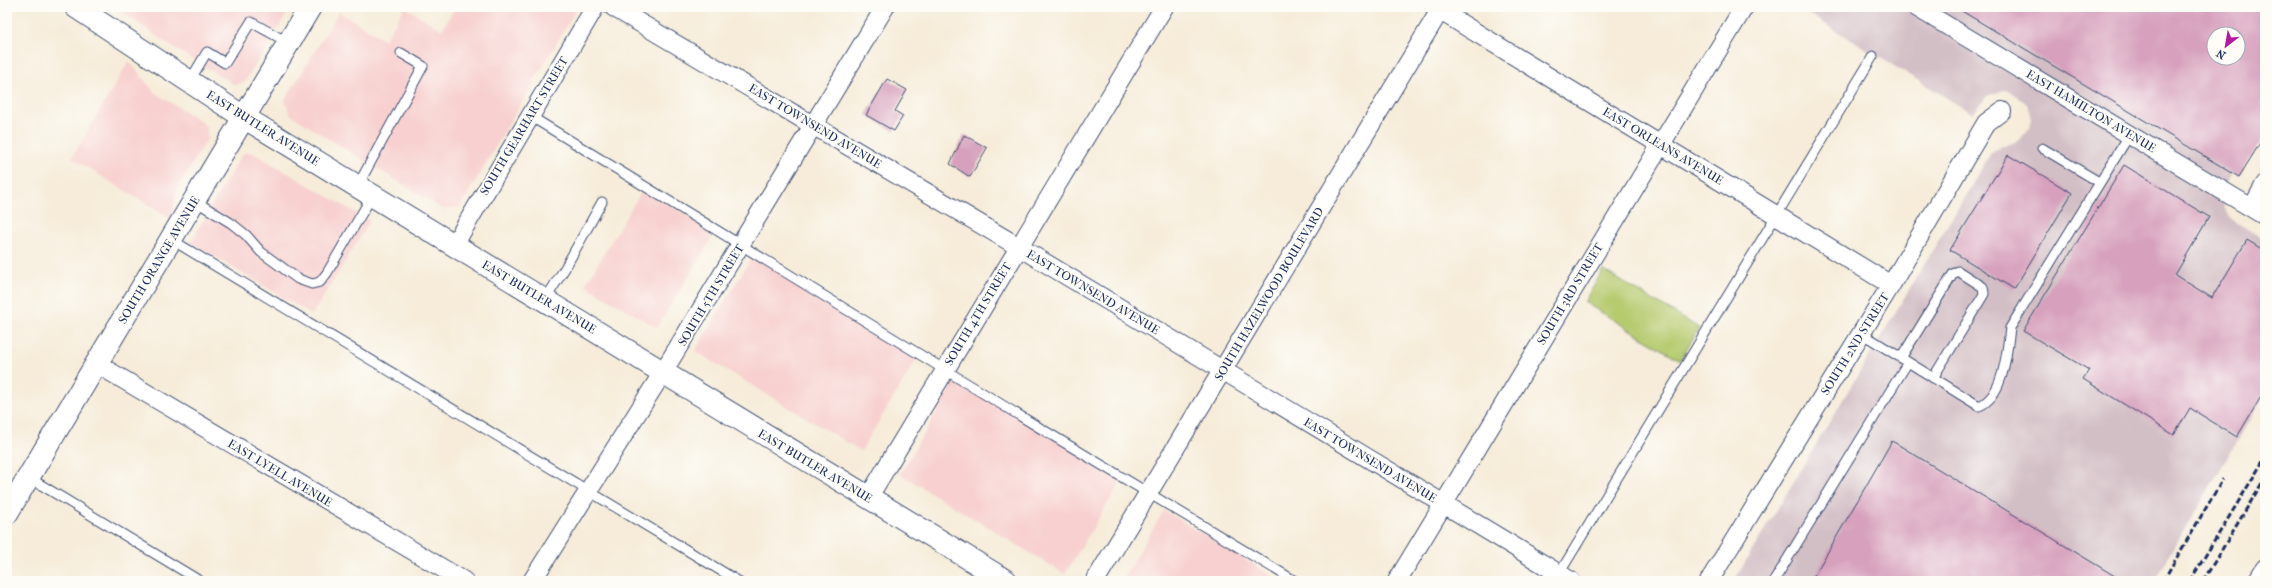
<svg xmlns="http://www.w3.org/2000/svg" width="2272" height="588" font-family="'IM FELL French Canon',serif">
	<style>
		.built { fill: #f7d0cf }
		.industrial { fill: #d2bec5; fill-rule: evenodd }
		.green { fill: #b6ca6e; stroke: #687c66 }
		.building { fill: #d7a1bd; fill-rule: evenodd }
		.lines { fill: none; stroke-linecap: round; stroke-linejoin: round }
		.lane-casing { stroke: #3c4b70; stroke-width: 11 }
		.street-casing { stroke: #3c4b70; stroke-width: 20 }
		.secondary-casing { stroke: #3c4b70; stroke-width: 24 }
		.lane { stroke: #fff; stroke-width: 9 }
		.street { stroke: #fff; stroke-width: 18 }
		.secondary { stroke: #fff; stroke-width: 22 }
		.rail { stroke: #1b2f5e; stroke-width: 3; stroke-dasharray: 6 3; stroke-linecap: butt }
		.labels { text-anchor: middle; stroke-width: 4; stroke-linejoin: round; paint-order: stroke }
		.street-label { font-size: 12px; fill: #1b2f5e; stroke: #fdfcf7 }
	</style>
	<rect width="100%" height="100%" fill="#fdfcf7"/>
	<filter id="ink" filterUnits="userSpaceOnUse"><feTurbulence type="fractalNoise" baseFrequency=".025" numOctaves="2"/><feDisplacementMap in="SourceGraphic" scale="8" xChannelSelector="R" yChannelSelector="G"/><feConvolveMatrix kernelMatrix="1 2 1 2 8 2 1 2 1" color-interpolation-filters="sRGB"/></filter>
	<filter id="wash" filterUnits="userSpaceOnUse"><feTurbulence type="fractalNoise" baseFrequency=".012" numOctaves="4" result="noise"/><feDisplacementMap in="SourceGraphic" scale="16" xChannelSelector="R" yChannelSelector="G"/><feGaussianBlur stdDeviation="0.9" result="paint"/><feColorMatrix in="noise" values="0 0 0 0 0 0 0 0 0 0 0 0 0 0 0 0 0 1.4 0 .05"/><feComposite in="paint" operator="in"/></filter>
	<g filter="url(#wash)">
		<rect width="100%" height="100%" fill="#f6ecd9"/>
		<!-- built -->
		<path class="built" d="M115 7H291L245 82 235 85 174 48Z
			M405 7 442 30 455 7H578L460 207 443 209 324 136 290 114 285 100 339 12 385 40Z
			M129 61 155 93 202 122 207 128V139L177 189 171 219 72 158Z
			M246 152 253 153 370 221 312 315 190 242 241 156Z
			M643 189 715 232 657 328 585 285Z
			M753 255 919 355 861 451 695 351Z
			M957 378 1123 478 1065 574 900 474Z
			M1164 510 1188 525 1281 581H1122Z"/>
		<!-- industrial -->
		<path class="industrial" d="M1797 7H2265V121L2224 188 2222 196 2226 212 2231 219 2265 240V394L2154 581H1734L1991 153 2001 146 2016 142 2023 136 2029 128 2031 119 2027 104 2012 92 2004 90 1987 96 1973 114ZM2214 34H2238V58H2214Z"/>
		<!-- green -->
		<path class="green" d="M1603 270 1699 328 1680 360 1584 302Z"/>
		<g id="blocks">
			<!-- building -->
			<path class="building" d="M1955 7H2265V135L2239 177ZM2214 34H2238V58H2214Z
				M887 79 907 90 895 111 903 116 894 131 866 115Z
				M964 135 987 148 970 177 950 164Z
				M2008 155 2072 193 2014 289 1950 250Z
				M2124 165 2209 217 2175 275 2212 298 2247 240 2265 251V390L2237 437 2190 408 2174 435 2083 379 2089 370 2023 331Z
				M1892 441 2123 581H1811Z"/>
		</g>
	</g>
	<g filter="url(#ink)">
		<use href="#blocks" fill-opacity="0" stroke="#3c4b70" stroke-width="1"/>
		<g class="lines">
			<!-- lane casing -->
			<g class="lane-casing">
				<path id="lane" d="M189 82 207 52 225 63 251 22 289 43
					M530 116 1040 428 1295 581
					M2042 148 2099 182
					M357 187 423 66 401 53
					M195 201 231 223 246 235 261 252 298 279 312 284 320 282 327 273 372 196
					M172 240 738 581
					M545 300 565 268 602 202
					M1861 333 1979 406C2004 396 2007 351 2010 328L2130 134
					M1901 358 1953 274 1958 271 1983 287 1984 294 1933 378
					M28 477 200 581
					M1559 574 1873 56
					M1774 581 1908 362"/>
			</g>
			<!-- street casing -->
			<g class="street-casing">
				<path id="street" d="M613 7 1019 247 1571 581
					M1434 7 1891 285
					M1916 7 2265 216
					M2252 208 2265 184
					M454 245 595 7
					M97 364 464 581
					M868 498 1164 7
					M532 581 663 372 885 7
					M1095 581 1442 7
					M1397 581 1744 7
					M1709 581 1891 285 1986 123 2002 111
					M2257 581 2265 568"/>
			</g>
			<!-- secondary casing -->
			<g class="secondary-casing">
				<path id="secondary" d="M76 7 245 118 1006 581
					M7 513 310 7"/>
			</g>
			<!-- lane -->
			<use href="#lane" class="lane"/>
			<!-- street -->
			<use href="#street" class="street"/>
			<!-- secondary -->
			<use href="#secondary" class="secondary"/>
			<!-- rail -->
			<path class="rail" d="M2163 581 2223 479
				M2190 581 2265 458
				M2203 581 2265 478"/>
		</g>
	</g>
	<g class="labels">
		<!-- street labels -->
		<g class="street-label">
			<text transform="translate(2091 111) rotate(31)" y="4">EAST HAMILTON AVENUE</text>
			<text transform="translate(524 126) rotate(-59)" y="4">SOUTH GEARHART STREET</text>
			<text transform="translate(815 126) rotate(31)" y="4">EAST TOWNSEND AVENUE</text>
			<text transform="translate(263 128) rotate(32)" y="4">EAST BUTLER AVENUE</text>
			<text transform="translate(1663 146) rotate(31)" y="4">EAST ORLEANS AVENUE</text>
			<text transform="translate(159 260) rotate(-59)" y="4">SOUTH ORANGE AVENUE</text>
			<text transform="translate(1093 292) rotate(31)" y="4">EAST TOWNSEND AVENUE</text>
			<text transform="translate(1269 294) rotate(-59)" y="4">SOUTH HAZELWOOD BOULEVARD</text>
			<text transform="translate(1570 294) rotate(-59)" y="4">SOUTH 3RD STREET</text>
			<text transform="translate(711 295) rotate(-59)" y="4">SOUTH 5TH STREET</text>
			<text transform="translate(539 297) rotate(31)" y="4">EAST BUTLER AVENUE</text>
			<text transform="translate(978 314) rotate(-59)" y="4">SOUTH 4TH STREET</text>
			<text transform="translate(1855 344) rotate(-58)" y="4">SOUTH 2ND STREET</text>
			<text transform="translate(1370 460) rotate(31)" y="4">EAST TOWNSEND AVENUE</text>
			<text transform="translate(815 466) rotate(31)" y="4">EAST BUTLER AVENUE</text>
			<text transform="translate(280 473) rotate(31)" y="4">EAST LYELL AVENUE</text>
		</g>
	</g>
	<!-- margin -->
	<rect width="2272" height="588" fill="none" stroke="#fdfcf7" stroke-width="24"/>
	<!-- north arrow -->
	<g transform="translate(2226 46) rotate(211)"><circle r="19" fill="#fdfcf7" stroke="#a3aaba"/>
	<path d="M0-3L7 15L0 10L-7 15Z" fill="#b5179e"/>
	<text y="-6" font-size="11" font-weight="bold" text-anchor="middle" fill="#1b2f5e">N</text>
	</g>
</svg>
